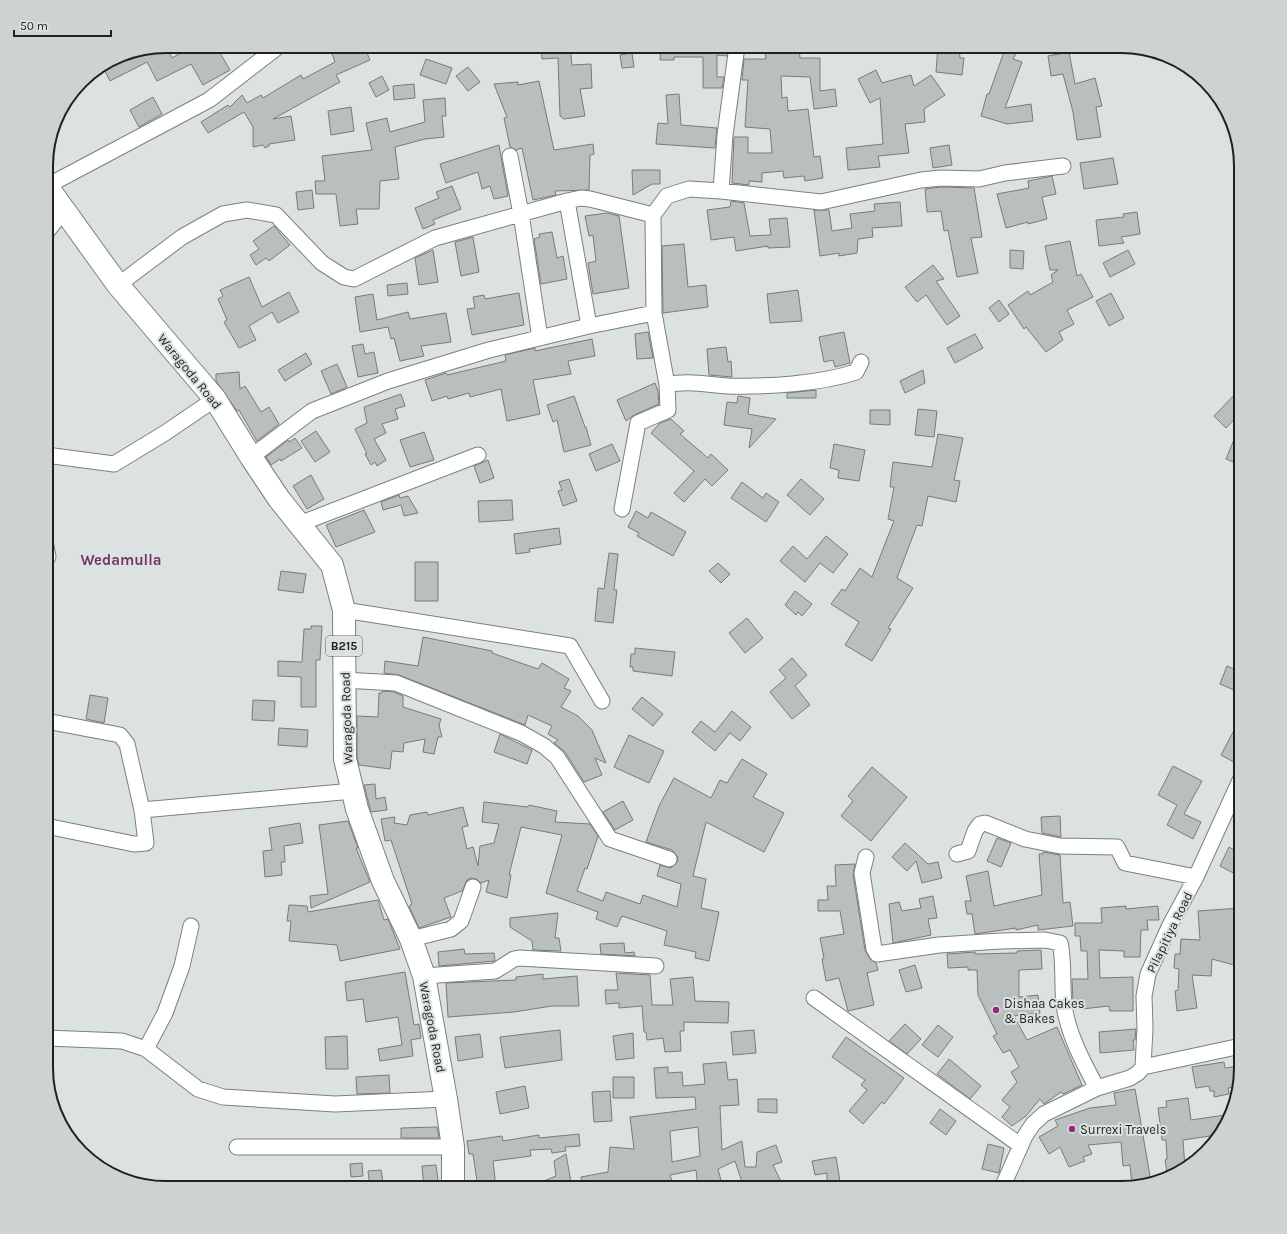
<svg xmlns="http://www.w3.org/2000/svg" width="1287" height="1234" font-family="Karla,sans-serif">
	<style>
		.building { fill: #b9bfbe; stroke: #777c7b; fill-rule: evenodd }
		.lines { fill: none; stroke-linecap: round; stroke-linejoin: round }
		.street-casing { stroke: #7b807f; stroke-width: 17 }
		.primary-casing { stroke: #7b807f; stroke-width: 24 }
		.street { stroke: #fff; stroke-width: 15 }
		.primary { stroke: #fff; stroke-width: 22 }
		.poi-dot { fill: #9c247d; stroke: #dce2e1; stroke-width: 1.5 }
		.labels { text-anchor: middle; stroke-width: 4; stroke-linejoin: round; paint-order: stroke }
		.shield { fill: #dce2e1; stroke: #575b5a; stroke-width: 1 }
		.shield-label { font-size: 12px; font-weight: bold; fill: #1e2120 }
		.street-label { font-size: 13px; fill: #1e2120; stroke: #dce2e1 }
		.poi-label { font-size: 13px; fill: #1e2120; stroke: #dce2e1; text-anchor: start }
		.quarter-label { font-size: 15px; font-weight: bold; fill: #71365f; stroke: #dce2e1 }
		.rim { fill: none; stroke: #1e2120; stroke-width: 2 }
	</style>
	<rect width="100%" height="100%" fill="#dce2e1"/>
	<!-- building -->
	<path class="building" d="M166 46 172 58 193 46H216L230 70 203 85 191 64 157 81 147 62 110 81 103 67 126 54Z
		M342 46H364L370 60 336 75 340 82 273 119 291 116 295 140 269 144V146L265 148 263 145 253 147V127L244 112 208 133 201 122 228 105 230 107 242 95 247 103 261 95 263 98 301 75 303 79 335 62 331 51Z
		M541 46H570L572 65 591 64 592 88 580 89 585 116 564 119 560 116 558 58 542 59Z
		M661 46H728L727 56 717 55V77H724L722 88H703V57H674V60H660Z
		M764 46H799L800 58H820V91L835 89 837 106 814 109 810 77 781 76 782 98 787 97 788 111 808 109 814 157 820 156 823 178 805 181 804 176 784 178 783 171 762 173V182L749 181V185L732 183 734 137H748V153H772L770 129 745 127 748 80H742L744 59H766Z
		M938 46H959L960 58H964L962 75 936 72Z
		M1006 46H1020L1013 59 1022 62 1005 108 1031 104 1033 121 1007 124 981 116 987 94H989Z
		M1069 52 1075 84 1095 78 1102 106 1096 107 1101 137 1077 140 1073 112 1063 74 1051 76 1048 56Z
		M632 53 634 67 622 68 620 55Z
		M426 59 452 68 446 84 420 75Z
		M468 67 480 82 468 91 456 76Z
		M876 70 882 83 911 75 914 86 931 75 945 95 924 109 925 122 905 124 909 153 878 156 880 167 848 170 846 148 883 144 880 98 870 103 858 79Z
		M382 76 389 90 376 97 369 83Z
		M539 81 554 150 593 144 594 154 590 155 589 190 555 191 556 195 533 200 522 148 516 150 510 147 504 118 507 117 494 84 518 82V85Z
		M414 84 415 98 394 100 393 86Z
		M679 94 681 125 717 128 715 148 656 144 658 123 668 124 666 95Z
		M153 97 162 114 139 127 130 110Z
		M445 98 446 116H442L444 137 425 139 395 147 399 179 380 181 379 209H356L358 224 340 226 336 194H316L315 181H325L322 156 372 150 366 123 387 118 390 132 425 122 423 100Z
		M351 107 354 131 331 135 328 111Z
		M499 145 508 196 494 199 490 186 482 189 478 172 446 183 440 164Z
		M949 145 952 165 933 168 930 148Z
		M1113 158 1118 184 1084 189 1080 163Z
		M632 170H660V184H652L633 195Z
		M1052 176 1056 194 1042 197 1047 219 1028 224V222L1006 228 997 194 1029 188 1028 181Z
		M452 186 461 209 433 220 435 224 423 229 415 208 439 198 436 192Z
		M941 187 974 188 982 237 971 238 978 273 957 277 948 230 944 231 941 211 927 212 925 189Z
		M312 190 314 208 298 210 296 192Z
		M731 201 744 203 750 236 771 235 769 219 787 218 790 247 768 248V246L736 251 734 237 711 240 707 210 730 207Z
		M900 202 902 226 872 228 873 237 858 239 857 253 839 256V253L820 256 814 210H829L832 231 852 228 850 214 875 211 874 204Z
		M1137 212 1140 234 1121 237 1124 243 1099 246 1096 220 1124 217 1123 214Z
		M607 213 619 216 629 288 593 294 588 263 596 261 593 235 589 236 585 216Z
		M274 226 290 245 269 261 266 258 256 265 250 255 259 249 253 241Z
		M552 232 557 258 563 256 567 279 541 284 534 239 540 237 539 234Z
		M473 237 479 272 461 276 455 242Z
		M1070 241 1077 276 1081 274 1093 297 1067 310 1074 324 1059 332 1063 340 1046 352 1026 327 1024 329 1008 305 1028 291 1030 295 1053 282 1051 275 1058 270H1050L1045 246Z
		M684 244 688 287 706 285 708 307 663 313 662 246Z
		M433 250 438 282 419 285 415 258Z
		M1010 250 1024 251 1023 269 1010 268Z
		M1128 250 1135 264 1110 277 1103 263Z
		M933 265 944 279 936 281 960 316 947 325 926 295 917 302 905 287Z
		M249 277 262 307 289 292 299 312 278 323 272 312 249 326 256 340 239 348 224 322 227 320 218 299 223 296 220 290Z
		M407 283 408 294 388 296 387 285Z
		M798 290 802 321 770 323 767 294Z
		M519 293 524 325 472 335 467 309 475 308 473 297 484 295 485 299Z
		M1111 293 1124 318 1109 326 1096 301Z
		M373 294 377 320 408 312 410 319 446 313 451 342 421 346 424 356 400 361 394 338 391 339 388 327 360 332 355 297Z
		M999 300 1009 314 999 322 989 308Z
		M648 332 653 358 637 359 635 334Z
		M844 332 850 363 835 367 833 360 824 362 819 337Z
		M975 334 983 348 955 363 947 348Z
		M592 339 595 356 568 361 571 374 533 380 540 414 507 421 501 389 470 397 469 393 448 399 447 396 432 401 425 380 446 373 447 375 506 361 505 355 535 348V351Z
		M363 344 365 354 374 352 378 373 358 377 352 346Z
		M726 347 728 362 731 361 732 377 709 375 707 349Z
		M306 353 312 364 285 381 278 370Z
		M337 364 347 387 331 394 321 371Z
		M923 370 925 383 905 393 900 381Z
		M239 372 240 389 245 386 261 412 269 407 279 424 257 441 239 410 237 411 216 381V374Z
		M655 383 658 391 659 404 634 415 626 421 617 400Z
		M1241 388V412L1226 428 1214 416Z
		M816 390V398H787V393Z
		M401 394 405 406 395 409 398 419 382 424 386 433 374 439 386 460 377 466 375 462 371 465 365 454H367L355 429 367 423 364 407Z
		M574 396 585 427H586L591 445 564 452 557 420 553 422 547 405Z
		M738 396 750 398 748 414 776 419 749 448 752 429 724 425 727 402 737 403Z
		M918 409 937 411 934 437 915 435Z
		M870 410H890V425L870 424Z
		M671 419 684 431 680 434 708 458 711 454 728 470 712 486 705 479 684 502 674 493 694 471 651 433 660 423Z
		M1241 423V465L1226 459Z
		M316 431 330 452 315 462 301 441Z
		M424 432 434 460 410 467 400 440Z
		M938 434 963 438 954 480 960 481 956 502 928 496 922 526 917 525 897 578 913 588 888 628 891 629 872 661 845 645 859 622 831 604 842 589 845 591 860 568 872 577 894 521 888 519 894 487H890L893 462 932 467Z
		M295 438 302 448 281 461 280 459 271 465 266 457 288 440 289 442Z
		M612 444 620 461 596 471 589 454Z
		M834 444 865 450 859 481 838 478 839 470 830 468Z
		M488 460 494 478 480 483 474 466Z
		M311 475 324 499 307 509 293 486Z
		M569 479 577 501 563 506 558 491 562 490 559 482Z
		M801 479 824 499 810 515 787 495Z
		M742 482 763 498 766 493 779 502 766 522 731 498Z
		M399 495 400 498 408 496 418 513 404 516 401 505 383 510 381 502Z
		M512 500 513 520 479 522 478 501Z
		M364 510 375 532 336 547 326 525Z
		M636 511 648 518 651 512 686 532 673 556 637 536 639 533 628 527Z
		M559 528 561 544 529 549 530 552 516 554 514 534Z
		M826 536 848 554 833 573 820 563 805 582 780 561 793 546 807 559Z
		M609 553 618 554 614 590H617L613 623 595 621 598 588 604 589Z
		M415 562H438V601H415Z
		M718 563 730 574 721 583 709 571Z
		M281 571 306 574 303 593 278 590Z
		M795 591 812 604 802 616 798 612 796 615 785 605Z
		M747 618 763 638 745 653 729 633Z
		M311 626H322L320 660H316V707H301V677L278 676V661L302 662 304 629H311Z
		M423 637 492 651V653L538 669 542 663 569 679 564 688 571 691 561 707 578 716 592 730 606 763 595 758 602 775 584 782 565 752 554 743 558 740 548 734 552 726 528 715 525 725 399 675 384 673 385 661 418 666Z
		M635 648 675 652 672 676 633 671V667H630L631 654H635Z
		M792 658 807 675 795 686 810 705 792 719 770 692 786 678 779 670Z
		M1227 666 1241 672V693L1220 684Z
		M382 691 394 692 403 696V707L441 719 439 725 442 737H438L434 754 423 752 425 739 404 743 403 752 392 751 390 769 359 765 357 757V716L378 717 379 693H382Z
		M90 695 108 698 104 723 86 719Z
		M642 697 663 714 653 726 632 709Z
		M253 700 275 701 274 721 252 720Z
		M732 711 751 727 740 741 730 733 715 751 692 732 701 721 715 732Z
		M279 728 308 730 307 747 278 745Z
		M1233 732 1241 736V766L1221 755Z
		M500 734 532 750 527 764 494 752Z
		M629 735 664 751 649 783 614 767Z
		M742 759 767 774 753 797 784 813 764 852 706 822 693 876 706 879 701 908 719 912 709 961 695 958 696 952 664 945 667 931 622 916 617 927 596 919 598 912 546 893 562 835 521 827 509 875H511L507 898 486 892 489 880 481 883 476 879 471 878 467 880 462 891 444 898 451 917 419 928 409 906 412 904 391 840 385 841 381 819 395 817 394 823 407 825 410 815 427 812 428 815 463 807 468 826 462 827 467 849 473 847 478 866 480 846 494 843 499 824 482 822 484 802 528 807 529 805 557 811 555 822 590 824 598 836 587 869 585 868 577 891 603 901 606 892 640 904 643 895 677 907 681 884 657 876 660 865 671 868 677 862 678 857 672 850 646 842 659 806 674 778 711 798 720 780 727 783Z
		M1173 766 1202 781 1184 814 1201 822 1193 839 1167 825 1177 805 1158 795Z
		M872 767 907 797 871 841 841 816 853 801 848 796Z
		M375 784 376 799 385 797 387 810 371 812 364 785Z
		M623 801 633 820 615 830 603 812Z
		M1060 816 1061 837 1042 833 1041 817Z
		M348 821 358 848H356L370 882 311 908 310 896 328 894 319 825Z
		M300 823 303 843 284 846 285 862H281L282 875 265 877 263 851 272 850 269 828Z
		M997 838 1011 843 1001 867 987 861Z
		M905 843 928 864 938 862 942 878 922 883 916 861 907 871 892 857Z
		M1229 847 1241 854V877L1220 866Z
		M1043 852 1060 855 1063 903 1070 902 1073 926 1038 930V925L1016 930V928L975 934 972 914H967L965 901H971L966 876 988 871 994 906 1042 895 1039 854H1043Z
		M855 864 853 874 865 950 870 959 876 963 878 970 867 973 874 1005 848 1011 839 978 826 981 822 959 824 958 820 938 844 934 840 911H818V900H828L827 886H836L835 865Z
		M933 896 937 918 928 919 931 935 893 943 889 904 899 902 902 911 921 908 919 899Z
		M378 900 384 920 388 919 400 949 340 961 337 945 289 941 291 921H287L289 905 307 906 308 912Z
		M1126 906V909L1158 906 1159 920H1147L1148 930H1141L1140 957H1124V951L1099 950 1100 978 1133 977V1011H1110L1109 1006 1082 1009V1002H1073L1072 979H1088L1087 951H1081L1080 936H1075V923H1102L1101 908Z
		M1240 908 1241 967 1212 959 1211 976 1192 975 1197 1008 1177 1011 1175 991 1178 990 1179 969 1174 968 1175 954H1180L1181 939 1200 940 1198 911Z
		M558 913 555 938H559L561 951 533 950 532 941 510 927V918Z
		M624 943 625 953 634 952 635 956 601 954 600 944Z
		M464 949 465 954 494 953 495 961 439 966 438 952Z
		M1041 950 1042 969 1019 970V997L1038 995 1040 1013 1014 1016 1027 1040 1057 1027 1082 1085 1063 1094 1061 1092 1044 1104 1040 1099 1026 1116 1012 1126 1002 1117 1010 1107 1002 1100 1017 1082 1011 1072 1019 1067 1010 1050 1003 1053 993 1036 997 1034 978 995 977 970H968V967L948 968 947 954 975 952V954L1017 953V951Z
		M915 965 922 988 906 992 899 970Z
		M405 972 414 1025 419 1024 421 1038 411 1040 413 1056 380 1061 378 1049 402 1045 398 1017 366 1022 363 999 347 1001 345 982Z
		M616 973 650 975 652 1005H673L670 979 693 977 695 1001 729 1002 728 1023 684 1022V1031H680L681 1051 665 1052 663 1038 647 1040 646 1032H644L642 1006 619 1008V1003L606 1004 605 990H618Z
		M543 974V979L577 976 579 1006H552L514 1012 448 1017 446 983 516 980V977Z
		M905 1024 921 1039 907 1054 889 1041Z
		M938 1025 953 1037 938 1057 922 1045Z
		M1136 1029 1135 1040H1133L1134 1050 1100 1053 1099 1032Z
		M560 1030 562 1060 505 1068 500 1037Z
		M754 1030 756 1053 733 1055 731 1032Z
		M633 1033 634 1058 616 1060 613 1036Z
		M480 1034 483 1057 458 1061 455 1037Z
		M347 1036 348 1069H326L325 1037Z
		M846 1037 904 1078 884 1104 882 1102 863 1124 849 1111 867 1090 861 1085 865 1080 832 1057Z
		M949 1059 981 1086 970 1099 937 1074Z
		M726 1062 728 1080 737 1079 739 1105 720 1106 722 1150 742 1141 745 1167H756L757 1152 776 1145 782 1162 773 1165 784 1188H744L735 1161 718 1169 723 1188H698L696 1170 670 1175 674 1188H583L581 1177 608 1172 610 1147 634 1149 630 1117 696 1109 695 1097 656 1098 654 1068 668 1067V1073L682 1072 683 1086 705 1084 703 1064ZM698 1127 700 1156 672 1162 670 1131Z
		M1224 1062 1225 1068 1241 1066 1237 1087 1228 1088 1229 1094 1214 1097V1091H1210L1209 1086 1196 1088 1192 1067Z
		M389 1075 390 1093 357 1094 356 1077Z
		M613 1077H634V1098H613Z
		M525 1086 529 1108 500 1114 496 1092Z
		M1135 1089 1151 1182 1132 1186 1130 1165 1123 1166 1121 1142 1088 1145 1092 1154 1083 1157 1085 1161 1069 1167 1060 1147 1049 1154 1039 1137 1058 1126 1055 1120 1090 1108 1116 1105 1114 1093Z
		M610 1091 612 1121 594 1122 592 1092Z
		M1188 1098 1191 1120 1232 1114 1217 1135 1183 1140 1185 1168 1168 1178 1165 1160 1167 1159 1166 1140H1162L1158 1108 1167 1107 1166 1101Z
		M758 1099H777V1113L758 1112Z
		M940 1109 956 1121 946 1135 930 1123Z
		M437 1127 439 1138H401V1128Z
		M579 1134 580 1146 565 1147 566 1151 552 1153 551 1149 530 1150 531 1156 493 1161 496 1188H478L473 1154H469L467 1141 502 1136 503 1141 539 1135V1138Z
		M988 1144 1004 1148 999 1173 982 1169Z
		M566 1154 571 1182 556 1188H527L556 1176 554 1161Z
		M836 1157 841 1188H827V1173L815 1175 812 1161Z
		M362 1163 363 1176 351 1177 350 1164Z
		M436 1165 439 1188H424L422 1166Z
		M381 1170 384 1188H370L368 1171Z"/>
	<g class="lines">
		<!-- street casing -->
		<g class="street-casing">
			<path id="street" d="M510 156 521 214 540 338
				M47 186 209 100 279 46
				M721 191 821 202 921 180 941 178 979 179 1005 173 1063 166
				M567 201 589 326
				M46 233 64 210
				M118 285 182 237 223 214 247 210 276 215 322 263 344 277 354 279 435 238 567 201 581 198 590 199 653 215
				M667 385C688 380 708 385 728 386 767 387 819 384 856 372L861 362
				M46 455 114 464 165 433 215 399
				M251 457 312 411 388 381 489 350 589 326 654 313
				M622 509 638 423 668 410 667 385 654 313 653 215 667 196 689 189 721 191 725 135 737 46
				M299 524 478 455
				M46 557H48L46 546
				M344 610 570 646 602 701
				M344 680 396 683 521 733 544 746 557 757 610 839 669 859
				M46 721 120 735 127 744 142 810
				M46 826 134 844 146 843 142 810 353 791
				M957 854 968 851 975 831 980 824 985 823 1025 839 1060 846 1117 847 1125 863 1196 877
				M866 857 862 873 874 949 877 954 939 945 1001 941 1045 940 1060 943C1064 956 1062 989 1064 1005 1068 1034 1083 1062 1097 1088
				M411 939 451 929 461 921 473 887
				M424 976 495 971 514 959 519 958 656 966
				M814 998 1020 1145
				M46 1038 122 1041 146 1049 198 1089 223 1097 335 1104 446 1099
				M146 1049 165 1013 182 966 191 926
				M1143 1067 1241 1046
				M237 1147H453
				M1002 1188 1025 1136 1033 1124 1044 1114 1097 1088 1130 1078 1138 1073 1143 1067 1145 1028 1144 996 1148 974 1170 925 1196 877 1241 778"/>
		</g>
		<!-- primary casing -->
		<g class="primary-casing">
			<path id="primary" d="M46 185 118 285 215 399 251 457 279 499 332 565 344 610 345 759 357 809 383 881 411 939 424 976 446 1099 453 1147V1188"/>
		</g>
		<!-- street -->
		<use href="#street" class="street"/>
		<!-- primary -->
		<use href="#primary" class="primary"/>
	</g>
	<!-- markers -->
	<g class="poi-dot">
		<circle cx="996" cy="1010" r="4"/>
		<circle cx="1072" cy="1129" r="4"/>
	</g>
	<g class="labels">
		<!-- shield labels -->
		<rect class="shield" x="326" y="636" width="36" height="20" rx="3"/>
		<g class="shield-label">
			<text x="344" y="650">B215</text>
		</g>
		<!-- street labels -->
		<g class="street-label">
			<text transform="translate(190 371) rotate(51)" y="5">Waragoda Road</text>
			<text transform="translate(346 718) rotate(-92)" y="5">Waragoda Road</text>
			<text transform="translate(1169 932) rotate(-64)" y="5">Pilapitiya Road</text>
			<text transform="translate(433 1027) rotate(79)" y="5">Waragoda Road</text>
		</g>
		<!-- poi labels -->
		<g class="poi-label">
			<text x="1004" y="1008">Dishaa Cakes<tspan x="1004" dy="15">&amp; Bakes</tspan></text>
			<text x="1080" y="1134">Surrexi Travels</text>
		</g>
		<!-- quarter labels -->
		<g class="quarter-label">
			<text x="121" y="565">Wedamulla</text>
		</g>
	</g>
	<!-- crop -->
	<path d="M0 0H1287V1234H0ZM166 53H1121A113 113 0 0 1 1234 166V1068A113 113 0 0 1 1121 1181H166A113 113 0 0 1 53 1068V166A113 113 0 0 1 166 53Z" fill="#cdd3d2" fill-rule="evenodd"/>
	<path class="rim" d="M166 53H1121A113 113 0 0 1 1234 166V1068A113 113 0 0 1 1121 1181H166A113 113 0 0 1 53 1068V166A113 113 0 0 1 166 53Z"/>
	<!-- scale -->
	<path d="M14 30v6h97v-6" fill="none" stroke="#1e2120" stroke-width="2"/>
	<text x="20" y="30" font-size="12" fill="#1e2120" stroke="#dce2e1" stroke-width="3" paint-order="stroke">50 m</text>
</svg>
